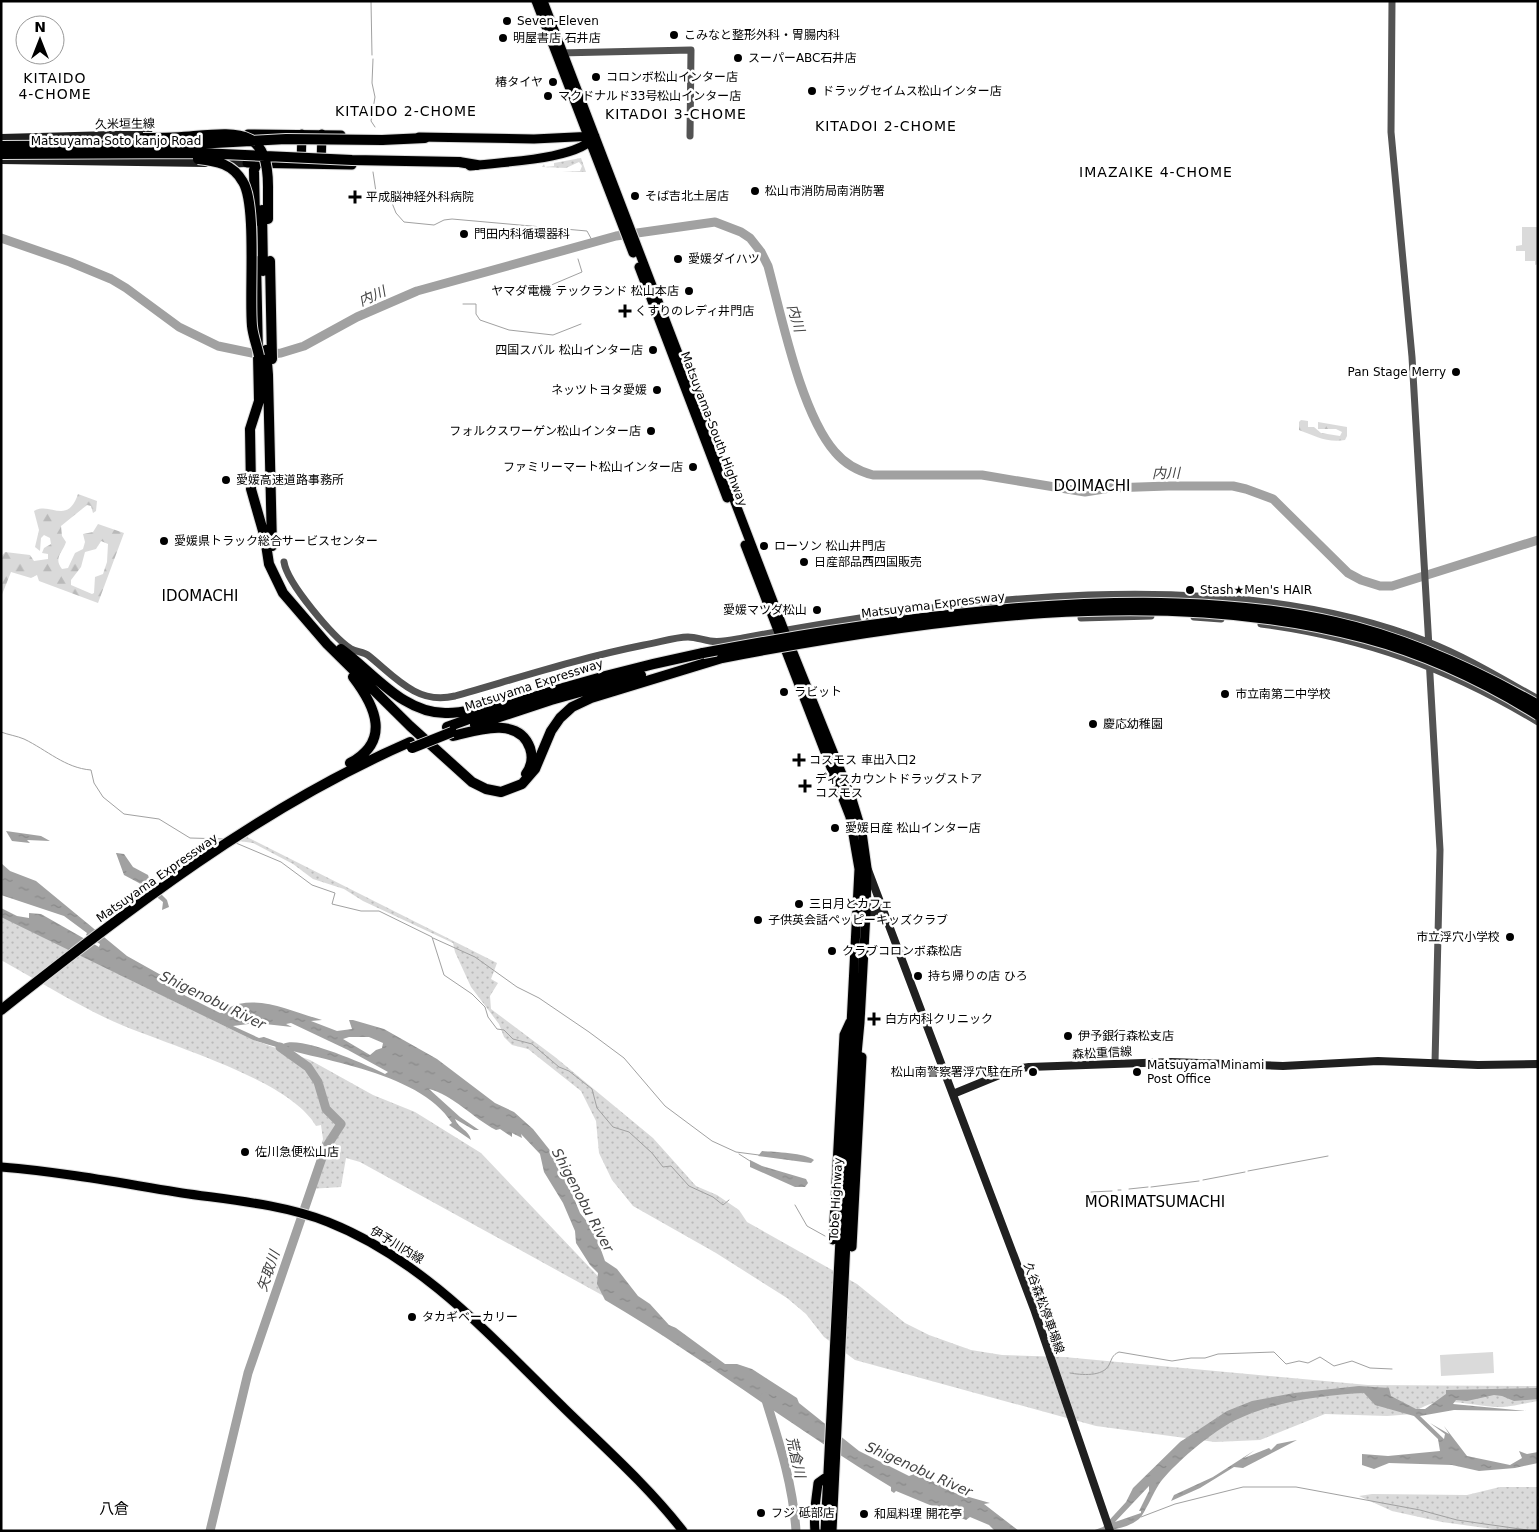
<svg xmlns="http://www.w3.org/2000/svg" width="1539" height="1532" font-family="'DejaVu Sans','Noto Sans JP',sans-serif">
	<style>
		.grass { fill: url(#grass-dots) }
		.forest { fill: url(#forest-firs); fill-rule: evenodd }
		.pitch { fill: #dadada }
		.water { fill: url(#water-ripples); fill-rule: evenodd }
		.lines { fill: none; stroke-linecap: round; stroke-linejoin: round }
		.stream { stroke: #a1a1a1; stroke-width: 1 }
		.river { stroke: #a1a1a1; stroke-width: 9 }
		.primary-casing { stroke: #dbdbdb; stroke-width: 11 }
		.trunk-casing { stroke: #dbdbdb; stroke-width: 11 }
		.motorway-casing { stroke: #dbdbdb; stroke-width: 12 }
		.tertiary { stroke: #535353; stroke-width: 7 }
		.secondary { stroke: #202020; stroke-width: 8 }
		.primary { stroke: #000; stroke-width: 9 }
		.trunk { stroke: #000; stroke-width: 9 }
		.motorway { stroke: #000; stroke-width: 10 }
		.motorway-bridge-casing { stroke: #dbdbdb; stroke-width: 12; stroke-linecap: butt }
		.motorway-bridge { stroke: #000; stroke-width: 10 }
		.poi-dot { fill: #000; stroke: #fff; stroke-width: 2 }
		.labels { text-anchor: middle; stroke-width: 5; stroke-linejoin: round; paint-order: stroke }
		.poi-label { font-size: 12px; fill: #000; stroke: #fff; text-anchor: start }
		.street-label { font-size: 12px; fill: #000; stroke: #fff }
		.neighbourhood-label { font-size: 14px; letter-spacing: 1px; fill: #000; stroke: #fff }
		.water-label { font-size: 14px; font-style: italic; fill: #424242; stroke: #fff }
		.quarter-label { font-size: 15px; fill: #000; stroke: #fff }
	</style>
	<defs>
		<pattern id="grass-dots" width="8" height="8" patternUnits="userSpaceOnUse" patternTransform="scale(1.25)"><rect width="8" height="8" fill="#dadada"/><path d="M2 2h.1M6 6h.1" fill="none" stroke="#b9b9b9" stroke-width="1.8" stroke-linecap="round"/></pattern>
		<pattern id="forest-firs" width="22" height="20" patternUnits="userSpaceOnUse" patternTransform="scale(1.25)"><rect width="22" height="20" fill="#dadada"/><path d="M5 1l3.5 6h-7zM16 11l3.5 6h-7z" fill="#b9b9b9"/></pattern>
		<pattern id="water-ripples" width="26" height="14" patternUnits="userSpaceOnUse" patternTransform="scale(1.25)"><rect width="26" height="14" fill="#a1a1a1"/><path d="M2 4q2-2 4 0t4 0M15 11q2-2 4 0t4 0" fill="none" stroke="#898989"/></pattern>
	</defs>
	<rect width="100%" height="100%" fill="#fff"/>
	<!-- grass -->
	<path class="grass" d="M581 158 586 172H562L580 171 582 166 579 162 566 168 542 167 544 164 545 167 554 166V163Z
		M247 837 497 963 491 979 498 983 490 996 491 1009 555 1057 653 1138 696 1186 717 1195 739 1210 747 1222 857 1284 905 1323 929 1335 971 1350 1002 1355 1064 1357 1368 1385 1538 1386V1401C1527 1403 1515 1406 1503 1407 1475 1408 1436 1391 1413 1414L1387 1416 1325 1414 1260 1440 1215 1442 1096 1426 855 1360 824 1337 806 1314 787 1298 716 1253 633 1206 612 1180 599 1153 596 1121 581 1091 528 1049 512 1045 504 1037 499 1024 471 987 455 952 453 943 363 901 344 889 313 879 293 864 253 843 239 841Z
		M1 916 253 1040 310 1060 373 1095 415 1112 481 1153 631 1311 360 1162 346 1158 341 1187 309 1189 323 1139 321 1125 316 1126C288 1077 161 1044 108 1019 72 1002 37 980 1 960Z
		M1500 1487H1538V1531H1507L1442 1522 1392 1511 1359 1496 1372 1494 1467 1495Z"/>
	<!-- forest -->
	<path class="forest" d="M1301 420 1308 421V427H1314L1321 433 1340 436 1342 432 1336 429H1318V422L1347 427V436L1345 440C1327 443 1315 436 1299 430V422Z
		M78 494 97 501 96 511 93 513 91 506 87 505 61 526 62 536 66 542C63 552 53 558 62 569L68 568 75 553 83 549 85 542 83 534 93 532 98 524 124 533 98 603 39 581 37 575 31 578 11 572 1 597V557L5 552 30 555 34 561 48 559V554L42 553 44 548 51 544 50 538 44 535 41 538 40 551 35 547 39 530 34 511C50 501 67 526 78 494ZM101 541 108 544 107 562 103 574 95 577 94 593 92 594 71 585V580L81 567 85 552 96 549Z"/>
	<!-- pitch -->
	<path class="pitch" d="M1522 227H1538V264L1535 265V261H1525V251H1516V246L1522 245Z
		M1493 1352 1494 1373 1441 1376 1440 1355Z"/>
	<!-- water -->
	<path class="water" d="M6 831 41 836 50 841 27 840 30 843 12 841Z
		M116 853 124 854 133 867 148 875 151 884 167 900 169 907 162 910 163 902 139 883 124 875Z
		M1 863 10 871 36 881 127 956 161 975V979L186 996 220 1013 227 1012 228 1008C256 993 293 1012 322 1020L311 1021 337 1031 352 1029 349 1020H353L384 1029 437 1059 495 1103 514 1112 533 1129 572 1178 565 1176 580 1213 594 1230 605 1261 617 1269 638 1296 650 1304 669 1325 676 1328 725 1364H737L752 1369 797 1398 799 1403 859 1451 909 1476 917 1473 955 1493 990 1503 984 1504 1019 1531H995L989 1525 970 1517 966 1520 896 1491 894 1493 891 1491V1487C794 1429 704 1358 605 1300L597 1284 598 1273 590 1265 576 1243 575 1231 563 1203 544 1172 540 1154 521 1134 522 1138 512 1133V1137L500 1129 496 1130C473 1118 453 1095 429 1089L460 1117 479 1130H474L455 1119C458 1128 469 1130 471 1140L449 1125 452 1123C418 1069 310 1060 253 1040L1 917V908L17 916 29 918V913L41 914 99 947 100 944 86 935 87 933 64 916 1 895ZM256 1023 292 1027 286 1024 291 1023 348 1050 388 1072 385 1074C367 1065 300 1035 283 1044L264 1037 259 1038 233 1026ZM349 1037H369L383 1043 382 1048 376 1050 370 1055 343 1039Z
		M762 1151C774 1152 806 1153 814 1160L811 1163 758 1156Z
		M750 1160 762 1166 806 1179 808 1183 805 1187H795L750 1167Z
		M1359 1386 1389 1388 1391 1396 1416 1409H1425L1446 1394V1390L1538 1388V1399L1514 1401 1502 1396 1494 1395 1467 1401 1456 1400 1453 1404 1526 1411 1454 1410 1420 1416 1444 1439 1445 1434 1430 1423 1449 1434 1444 1426 1467 1456 1510 1465 1522 1458 1519 1451 1527 1454 1538 1452V1463L1515 1468 1479 1471 1452 1465 1389 1463 1374 1469 1362 1465V1454L1388 1456 1440 1451 1438 1439 1414 1416 1375 1405 1364 1393C1321 1395 1263 1403 1225 1426 1204 1439 1178 1461 1162 1480 1155 1488 1145 1514 1139 1519 1127 1529 1107 1531 1092 1531L1103 1527 1126 1502 1133 1488 1180 1442 1227 1411 1252 1401 1294 1393ZM1149 1486V1491L1139 1511H1141V1513L1115 1522Z
		M1297 1440 1243 1468 1234 1467 1200 1488 1171 1501 1174 1495 1213 1477 1255 1450 1244 1458 1269 1448 1271 1450 1277 1444Z"/>
	<g class="lines">
		<!-- stream -->
		<path class="stream" d="M371 1 372 55
			M373 59 372 83 375 97 371 121 375 127
			M373 172 376 192 390 198 396 213 404 222 434 225 444 220 452 219 587 231 593 242
			M549 286 582 272 578 259
			M463 304H476V314L480 320 509 330 553 335 581 324
			M1 732C9 735 17 736 24 739 47 750 65 768 91 770L94 783 103 797 124 814 159 819 190 838 225 839
			M236 843 281 862 312 885 335 893 332 904 361 911H379L432 937 444 975 472 994 485 1007 488 1017 497 1029 504 1030 513 1039 532 1044 559 1067 569 1071 592 1089 597 1108 613 1127 629 1132 652 1153 663 1167 671 1166 689 1186 713 1197 723 1205 729 1200
			M433 938 475 957 517 987 539 998 589 1032 624 1058 665 1106 712 1141 736 1152 759 1155
			M739 1154 750 1161
			M1248 1171 1328 1156
			M1203 1180 1245 1172
			M1151 1187 1199 1181
			M1129 1189 1148 1187
			M1118 1190H1121
			M1091 1192 1112 1191
			M795 1205 807 1226 825 1236
			M1070 1373C1081 1375 1103 1377 1109 1365 1112 1359 1112 1355 1119 1352L1172 1361 1191 1358H1205L1218 1354 1274 1352 1286 1364 1299 1361 1308 1363 1320 1357 1334 1366 1352 1361 1370 1368 1392 1369
			M1141 1517 1175 1504 1243 1487H1296L1420 1510 1457 1520 1534 1531"/>
		<!-- river -->
		<path class="river" d="M1 238 70 262 111 279 126 288 179 327 218 346 261 355 281 353 304 346 357 317 417 291 616 236 715 222 741 232 750 238 761 252 768 266C782 318 801 413 835 452 845 464 858 471 873 475H982L1085 492 1110 488 1168 486H1233L1246 489 1273 499 1348 573 1361 580 1380 586H1392L1538 540
			M765 1397C779 1442 793 1484 796 1531
			M210 1531 248 1373 325 1149 341 1124 326 1109 318 1082 308 1067 280 1047"/>
		<!-- primary casing -->
		<g class="primary-casing">
			<path id="primary" d="M1 1167C62 1172 121 1183 182 1193 230 1200 282 1204 328 1222 424 1260 493 1339 565 1409 605 1448 648 1486 683 1531"/>
		</g>
		<!-- trunk casing -->
		<g class="trunk-casing">
			<path id="trunk" d="M536 1 633 253
				M543 1 784 630 852 799 862 832 867 868 866 913 860 1022 853 1097 832 1531
				M248 134 341 135
				M419 137 534 139 595 136C580 160 498 162 470 166
				M247 163 352 165
				M301 164 302 134
				M321 164 322 134
				M639 267 727 498
				M745 545 850 817 859 869 825 1531
				M833 1240 844 1035 850 1022
				M852 1247 862 1057
				M815 1531C813 1512 816 1501 818 1483L825 1478"/>
		</g>
		<!-- motorway casing -->
		<g class="motorway-casing">
			<path id="motorway" d="M382 140 425 138
				M459 162 477 165
				M268 190V219
				M262 210 263 271
				M255 221 254 170 257 163
				M256 261 259 401 250 429 251 489 265 538 269 564 283 593 327 644 410 726 472 782 486 789 501 792 522 784 535 769 551 731 560 718 572 707 591 698 722 658
				M270 261 272 359
				M266 350 268 375 272 546
				M341 649C373 672 404 715 448 713 462 713 477 708 491 706
				M475 725 551 700 641 675
				M447 727C532 695 616 671 703 653
				M453 736C477 730 519 716 530 748 533 757 531 767 526 774
				M350 763C391 741 376 707 353 677
				M1 1010C128 910 260 807 410 742"/>
		</g>
		<!-- tertiary -->
		<path class="tertiary" d="M1392 1 1391 132 1412 357 1429 647
			M559 53 691 50 690 136
			M284 562C287 583 333 637 351 649 357 652 364 652 369 656 384 668 397 682 414 691 427 698 442 699 455 696 518 678 579 658 644 645 658 643 674 637 688 637 695 637 703 640 710 641 721 643 732 640 743 638 954 599 1224 561 1428 642 1466 657 1502 679 1538 699
			M1194 617 1221 619
			M1081 618 1151 616
			M1261 624C1365 638 1448 668 1538 722
			M1429 658 1440 850 1435 1063"/>
		<!-- secondary -->
		<path class="secondary" d="M1 138 149 134
			M1 160 205 163
			M224 164 247 163
			M868 870 1034 1309 1110 1531
			M861 912 884 913
			M953 1094 1014 1069 1029 1067 1171 1062 1283 1066 1378 1061 1478 1065 1538 1064"/>
		<!-- primary -->
		<use href="#primary" class="primary"/>
		<!-- trunk -->
		<use href="#trunk" class="trunk"/>
		<!-- motorway -->
		<use href="#motorway" class="motorway"/>
		<!-- motorway-bridge casing -->
		<g class="motorway-bridge-casing">
			<path id="motorway-bridge" d="M143 138C160 138 177 138 194 136 242 132 269 130 268 190
				M1 146 178 145 286 139 382 140
				M1 154 200 153 352 160 459 162
				M198 159C217 161 233 164 243 182 257 205 249 294 252 326 253 336 257 346 259 356
				M703 653C808 633 913 617 1019 608 1125 600 1231 599 1335 622 1407 638 1474 669 1538 705
				M722 658C925 619 1163 584 1365 638 1425 654 1485 682 1538 715
				M412 748 452 732"/>
		</g>
		<!-- motorway-bridge -->
		<use href="#motorway-bridge" class="motorway-bridge"/>
	</g>
	<!-- markers -->
	<g class="poi-dot">
		<circle cx="507" cy="21" r="5"/>
		<circle cx="674" cy="35" r="5"/>
		<circle cx="503" cy="38" r="5"/>
		<circle cx="738" cy="58" r="5"/>
		<circle cx="596" cy="77" r="5"/>
		<circle cx="553" cy="82" r="5"/>
		<circle cx="812" cy="91" r="5"/>
		<circle cx="548" cy="96" r="5"/>
		<circle cx="755" cy="191" r="5"/>
		<circle cx="635" cy="196" r="5"/>
		<path d="M352.5 189.5h5v5h5v5h-5v5h-5v-5h-5v-5h5z"/>
		<circle cx="464" cy="234" r="5"/>
		<circle cx="678" cy="259" r="5"/>
		<circle cx="689" cy="291" r="5"/>
		<path d="M622.5 303.5h5v5h5v5h-5v5h-5v-5h-5v-5h5z"/>
		<circle cx="653" cy="350" r="5"/>
		<circle cx="1456" cy="372" r="5"/>
		<circle cx="657" cy="390" r="5"/>
		<circle cx="651" cy="431" r="5"/>
		<circle cx="693" cy="467" r="5"/>
		<circle cx="226" cy="480" r="5"/>
		<circle cx="164" cy="541" r="5"/>
		<circle cx="764" cy="546" r="5"/>
		<circle cx="804" cy="562" r="5"/>
		<circle cx="1190" cy="590" r="5"/>
		<circle cx="817" cy="610" r="5"/>
		<circle cx="784" cy="692" r="5"/>
		<circle cx="1225" cy="694" r="5"/>
		<circle cx="1093" cy="724" r="5"/>
		<path d="M796.5 752.5h5v5h5v5h-5v5h-5v-5h-5v-5h5z"/>
		<path d="M802.5 778.5h5v5h5v5h-5v5h-5v-5h-5v-5h5z"/>
		<circle cx="835" cy="828" r="5"/>
		<circle cx="799" cy="904" r="5"/>
		<circle cx="758" cy="920" r="5"/>
		<circle cx="1510" cy="937" r="5"/>
		<circle cx="832" cy="951" r="5"/>
		<circle cx="918" cy="976" r="5"/>
		<path d="M871.5 1011.5h5v5h5v5h-5v5h-5v-5h-5v-5h5z"/>
		<circle cx="1068" cy="1036" r="5"/>
		<circle cx="1033" cy="1072" r="5"/>
		<circle cx="1137" cy="1072" r="5"/>
		<circle cx="245" cy="1152" r="5"/>
		<circle cx="412" cy="1317" r="5"/>
		<circle cx="761" cy="1513" r="5"/>
		<circle cx="864" cy="1514" r="5"/>
	</g>
	<g class="labels">
		<!-- poi labels -->
		<g class="poi-label">
			<text x="517" y="25">Seven-Eleven</text>
			<text x="684" y="39">こみなと整形外科・胃腸内科</text>
			<text x="513" y="42">明屋書店 石井店</text>
			<text x="748" y="62">スーパーABC石井店</text>
			<text x="606" y="81">コロンボ松山インター店</text>
			<text x="543" y="86" text-anchor="end">椿タイヤ</text>
			<text x="822" y="95">ドラッグセイムス松山インター店</text>
			<text x="558" y="100">マクドナルド33号松山インター店</text>
			<text x="765" y="195">松山市消防局南消防署</text>
			<text x="645" y="200">そば吉北土居店</text>
			<text x="366" y="201">平成脳神経外科病院</text>
			<text x="474" y="238">門田内科循環器科</text>
			<text x="688" y="263">愛媛ダイハツ</text>
			<text x="679" y="295" text-anchor="end">ヤマダ電機 テックランド 松山本店</text>
			<text x="635" y="315">くすりのレディ井門店</text>
			<text x="643" y="354" text-anchor="end">四国スバル 松山インター店</text>
			<text x="1446" y="376" text-anchor="end">Pan Stage Merry</text>
			<text x="647" y="394" text-anchor="end">ネッツトヨタ愛媛</text>
			<text x="641" y="435" text-anchor="end">フォルクスワーゲン松山インター店</text>
			<text x="683" y="471" text-anchor="end">ファミリーマート松山インター店</text>
			<text x="236" y="484">愛媛高速道路事務所</text>
			<text x="174" y="545">愛媛県トラック総合サービスセンター</text>
			<text x="774" y="550">ローソン 松山井門店</text>
			<text x="814" y="566">日産部品西四国販売</text>
			<text x="1200" y="594">Stash★Men's HAIR</text>
			<text x="807" y="614" text-anchor="end">愛媛マツダ松山</text>
			<text x="794" y="696">ラビット</text>
			<text x="1235" y="698">市立南第二中学校</text>
			<text x="1103" y="728">慶応幼稚園</text>
			<text x="809" y="764">コスモス 車出入口2</text>
			<text x="815" y="783">ディスカウントドラッグストア<tspan x="815" dy="14">コスモス</tspan></text>
			<text x="845" y="832">愛媛日産 松山インター店</text>
			<text x="809" y="908">三日月とカフェ</text>
			<text x="768" y="924">子供英会話ペッピーキッズクラブ</text>
			<text x="1500" y="941" text-anchor="end">市立浮穴小学校</text>
			<text x="842" y="955">クラブコロンボ森松店</text>
			<text x="928" y="980">持ち帰りの店 ひろ</text>
			<text x="885" y="1023">白方内科クリニック</text>
			<text x="1078" y="1040">伊予銀行森松支店</text>
			<text x="1147" y="1069">Matsuyama Minami<tspan x="1147" dy="14">Post Office</tspan></text>
			<text x="1023" y="1076" text-anchor="end">松山南警察署浮穴駐在所</text>
			<text x="255" y="1156">佐川急便松山店</text>
			<text x="422" y="1321">タカギベーカリー</text>
			<text x="771" y="1517">フジ 砥部店</text>
			<text x="874" y="1518">和風料理 開花亭</text>
		</g>
		<!-- street labels -->
		<g class="street-label">
			<text transform="translate(125 124) rotate(-1)" y="4">久米垣生線</text>
			<text x="116" y="145">Matsuyama Soto kanjo Road</text>
			<text transform="translate(714 429) rotate(69)" y="4">Matsuyama-South Highway</text>
			<text transform="translate(933 605) rotate(-7)" y="4">Matsuyama Expressway</text>
			<text transform="translate(534 685) rotate(-18)" y="4">Matsuyama Expressway</text>
			<text transform="translate(157 878) rotate(-35)" y="4">Matsuyama Expressway</text>
			<text transform="translate(1102 1053) rotate(-3)" y="4">森松重信線</text>
			<text transform="translate(836 1199) rotate(-87)" y="4">Tobe Highway</text>
			<text transform="translate(397 1245) rotate(31)" y="4">伊予川内線</text>
			<text transform="translate(1044 1308) rotate(70)" y="4">久谷森松停車場線</text>
		</g>
		<!-- neighbourhood labels -->
		<g class="neighbourhood-label">
			<text x="55" y="83">KITAIDO<tspan x="55" dy="16">4-CHOME</tspan></text>
			<text x="406" y="116">KITAIDO 2-CHOME</text>
			<text x="676" y="119">KITADOI 3-CHOME</text>
			<text x="886" y="131">KITADOI 2-CHOME</text>
			<text x="1156" y="177">IMAZAIKE 4-CHOME</text>
		</g>
		<!-- water labels -->
		<g class="water-label">
			<text transform="translate(372 296) rotate(-24)" y="5">内川</text>
			<text transform="translate(796 318) rotate(73)" y="5">内川</text>
			<text transform="translate(1166 473) rotate(-1)" y="5">内川</text>
			<text transform="translate(213 1000) rotate(26)" y="5">Shigenobu River</text>
			<text transform="translate(583 1200) rotate(62)" y="5">Shigenobu River</text>
			<text transform="translate(268 1271) rotate(-71)" y="5">矢取川</text>
			<text transform="translate(796 1457) rotate(77)" y="5">荒倉川</text>
			<text transform="translate(919 1469) rotate(24)" y="5">Shigenobu River</text>
		</g>
		<!-- quarter labels -->
		<g class="quarter-label">
			<text x="1092" y="491">DOIMACHI</text>
			<text x="200" y="601">IDOMACHI</text>
			<text x="1155" y="1207">MORIMATSUMACHI</text>
			<text x="114" y="1514">八倉</text>
		</g>
	</g>
	<!-- border -->
	<rect width="1539" height="1532" fill="none" stroke="#000000" stroke-width="5"/>
	<!-- north arrow -->
	<g transform="translate(40 40)"><circle r="24" fill="#ffffff" stroke="#999999"/>
	<path d="M0-4L9 19L0 12L-9 19Z" fill="#000000"/>
	<text y="-8" font-size="14" font-weight="bold" text-anchor="middle" fill="#000000">N</text>
	</g>
</svg>
